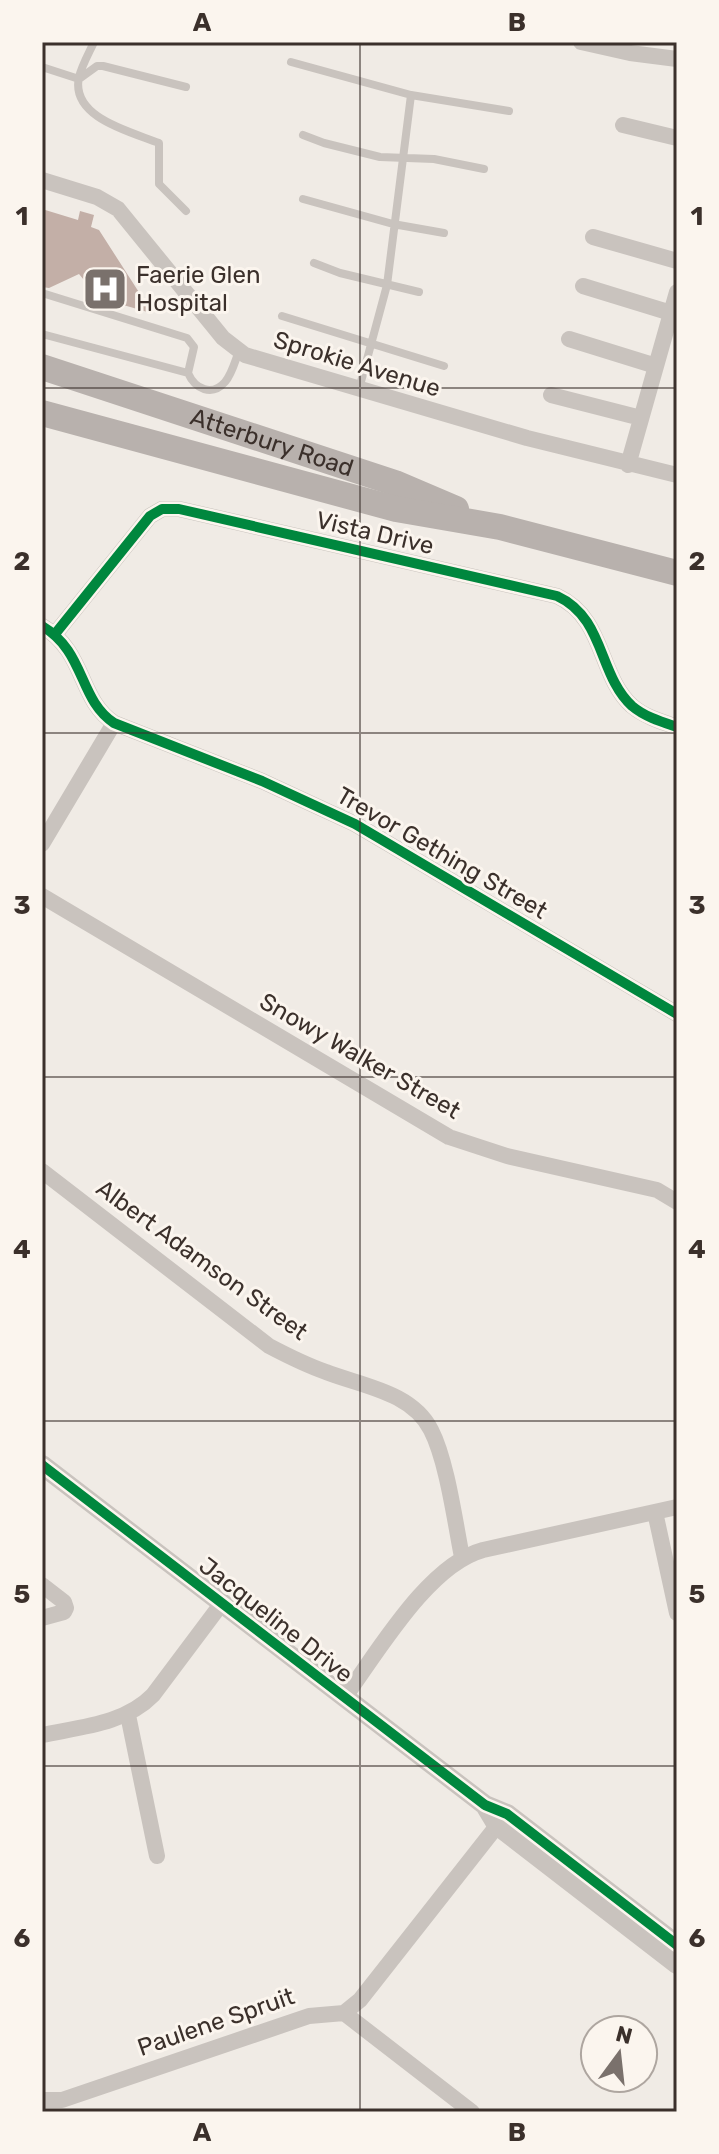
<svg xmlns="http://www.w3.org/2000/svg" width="719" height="2154" font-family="Rubik,sans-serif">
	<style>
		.building { fill: #c3afa7 }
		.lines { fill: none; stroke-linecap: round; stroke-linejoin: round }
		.service { stroke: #c9c3be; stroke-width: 8 }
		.minor { stroke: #c9c3be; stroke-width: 16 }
		.tertiary { stroke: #c9c3be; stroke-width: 20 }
		.primary { stroke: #b8b1ad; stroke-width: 26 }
		.cycleway-casing { stroke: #fbf5ee; stroke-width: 15 }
		.cycleway { stroke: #00873e; stroke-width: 10 }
		.grid { fill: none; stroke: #3b302b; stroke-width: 2; stroke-opacity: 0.55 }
		.labels { text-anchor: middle; stroke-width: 6; stroke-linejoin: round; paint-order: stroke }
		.poi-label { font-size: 24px; fill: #3b302b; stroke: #fbf5ee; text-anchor: start }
		.street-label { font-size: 24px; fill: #3b302b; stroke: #fbf5ee }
		.neatline { fill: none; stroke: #3b302b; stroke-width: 3 }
		.grid-label { font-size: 26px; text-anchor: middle; font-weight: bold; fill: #3b302b }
	</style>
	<rect width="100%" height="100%" fill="#f0ebe5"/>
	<!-- building -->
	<path class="building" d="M42 209 78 220 80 211 94 215 91 227 99 230 151 311V313L99 298 79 274 49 288 42 287Z"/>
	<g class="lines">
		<!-- service -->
		<path class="service" d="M94 42C89 53 82 65 79 77 70 118 132 132 159 143V184L186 211
			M291 62 411 95 509 111
			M42 67 79 79 97 66H103L186 87
			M303 135 324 143 380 157 434 159 484 169
			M303 199 393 224 444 233
			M314 263 340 273 419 292
			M42 293 187 338 194 347 188 373
			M282 316 444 366
			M42 334 188 373C195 389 212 397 225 382 232 374 235 361 239 351
			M359 389 387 285 411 95"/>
		<!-- minor -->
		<path class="minor" d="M581 42 630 53 677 59
			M623 125 677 138
			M42 180 97 197 118 209 223 338 245 355 527 438 677 475
			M593 237 677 261
			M583 286 671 313
			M569 339 656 366
			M551 395 641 418
			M628 465 677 292
			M42 626C86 652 78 699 114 723L262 781 355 824 677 1014
			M55 634 150 516 162 509H179L557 596C605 618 598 675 632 706 645 717 662 722 677 727
			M42 844 114 723
			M42 896 449 1137 507 1156 657 1190 677 1202
			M42 1171 269 1346C288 1356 306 1365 326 1372 362 1386 412 1392 431 1430 447 1461 455 1522 462 1557
			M655 1512 677 1613
			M42 1585 64 1602 66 1608 64 1612 42 1618
			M344 1698C378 1652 428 1565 483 1550L677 1507
			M128 1715 157 1856
			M42 1735C80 1727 125 1724 153 1695L222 1603
			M344 2013 472 2112
			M42 2100H62L309 2016 344 2013 360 2000 504 1817"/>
		<!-- tertiary -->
		<path class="tertiary" d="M42 1465 485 1805 507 1814 677 1945
			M485 1805 497 1825 677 1964"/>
		<!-- primary -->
		<g class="primary">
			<path id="s1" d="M42 367 395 483 456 509"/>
			<path d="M42 413 396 509 500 527 677 573"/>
		</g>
		<!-- cycleway casing -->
		<g class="cycleway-casing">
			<path id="cycleway" d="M42 626C86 652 78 699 114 723L262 781 355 824 677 1014
				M55 634 150 516 162 509H179L557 596C605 618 598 675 632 706 645 717 662 722 677 727
				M42 1465 485 1805 507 1814 677 1945"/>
		</g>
		<!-- cycleway -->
		<use href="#cycleway" class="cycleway"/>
	</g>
	<!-- grid -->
	<path class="grid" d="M360 42V2112M42 388H677M42 733H677M42 1077H677M42 1421H677M42 1766H677"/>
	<!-- icons -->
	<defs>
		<g id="hospital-square" transform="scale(2.3)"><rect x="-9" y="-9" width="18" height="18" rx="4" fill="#7a716c" stroke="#fbf5ee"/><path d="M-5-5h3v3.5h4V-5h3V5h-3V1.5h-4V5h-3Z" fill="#fff"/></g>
	</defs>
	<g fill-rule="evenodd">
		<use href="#hospital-square" x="105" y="289"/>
	</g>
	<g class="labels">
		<!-- poi labels -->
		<g class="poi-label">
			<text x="136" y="283">Faerie Glen<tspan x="136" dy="28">Hospital</tspan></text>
		</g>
		<!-- street labels -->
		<g class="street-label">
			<text transform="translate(357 364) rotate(17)" y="8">Sprokie Avenue</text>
			<text dy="8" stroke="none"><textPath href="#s1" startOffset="242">Atterbury Road</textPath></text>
			<text transform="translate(375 533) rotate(13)" y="8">Vista Drive</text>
			<text transform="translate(442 853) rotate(30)" y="8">Trevor Gething Street</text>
			<text transform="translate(360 1056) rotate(30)" y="8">Snowy Walker Street</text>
			<text transform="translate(202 1260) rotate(36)" y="8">Albert Adamson Street</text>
			<text transform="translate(276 1620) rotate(38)" y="8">Jacqueline Drive</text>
			<text transform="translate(216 2022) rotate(-19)" y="8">Paulene Spruit</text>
		</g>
	</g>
	<!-- border -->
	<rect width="719" height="2154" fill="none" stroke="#fbf5ee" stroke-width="88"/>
	<!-- north arrow -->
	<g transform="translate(619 2054) rotate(15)"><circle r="38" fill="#fbf5ee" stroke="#aea6a0" stroke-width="2"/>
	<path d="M0-6L14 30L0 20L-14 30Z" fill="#7a716c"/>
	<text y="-12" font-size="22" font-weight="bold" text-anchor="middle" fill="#3b302b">N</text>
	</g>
	<rect x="44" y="44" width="631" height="2066" class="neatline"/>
	<g class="grid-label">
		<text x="202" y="31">A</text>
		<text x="517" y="31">B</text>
		<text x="22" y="225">1</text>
		<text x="697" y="225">1</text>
		<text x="22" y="570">2</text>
		<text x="697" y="570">2</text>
		<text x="22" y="914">3</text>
		<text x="697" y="914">3</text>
		<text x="22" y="1258">4</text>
		<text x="697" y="1258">4</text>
		<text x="22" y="1603">5</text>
		<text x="697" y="1603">5</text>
		<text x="22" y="1947">6</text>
		<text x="697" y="1947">6</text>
		<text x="202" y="2141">A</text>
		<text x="517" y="2141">B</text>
	</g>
</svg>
